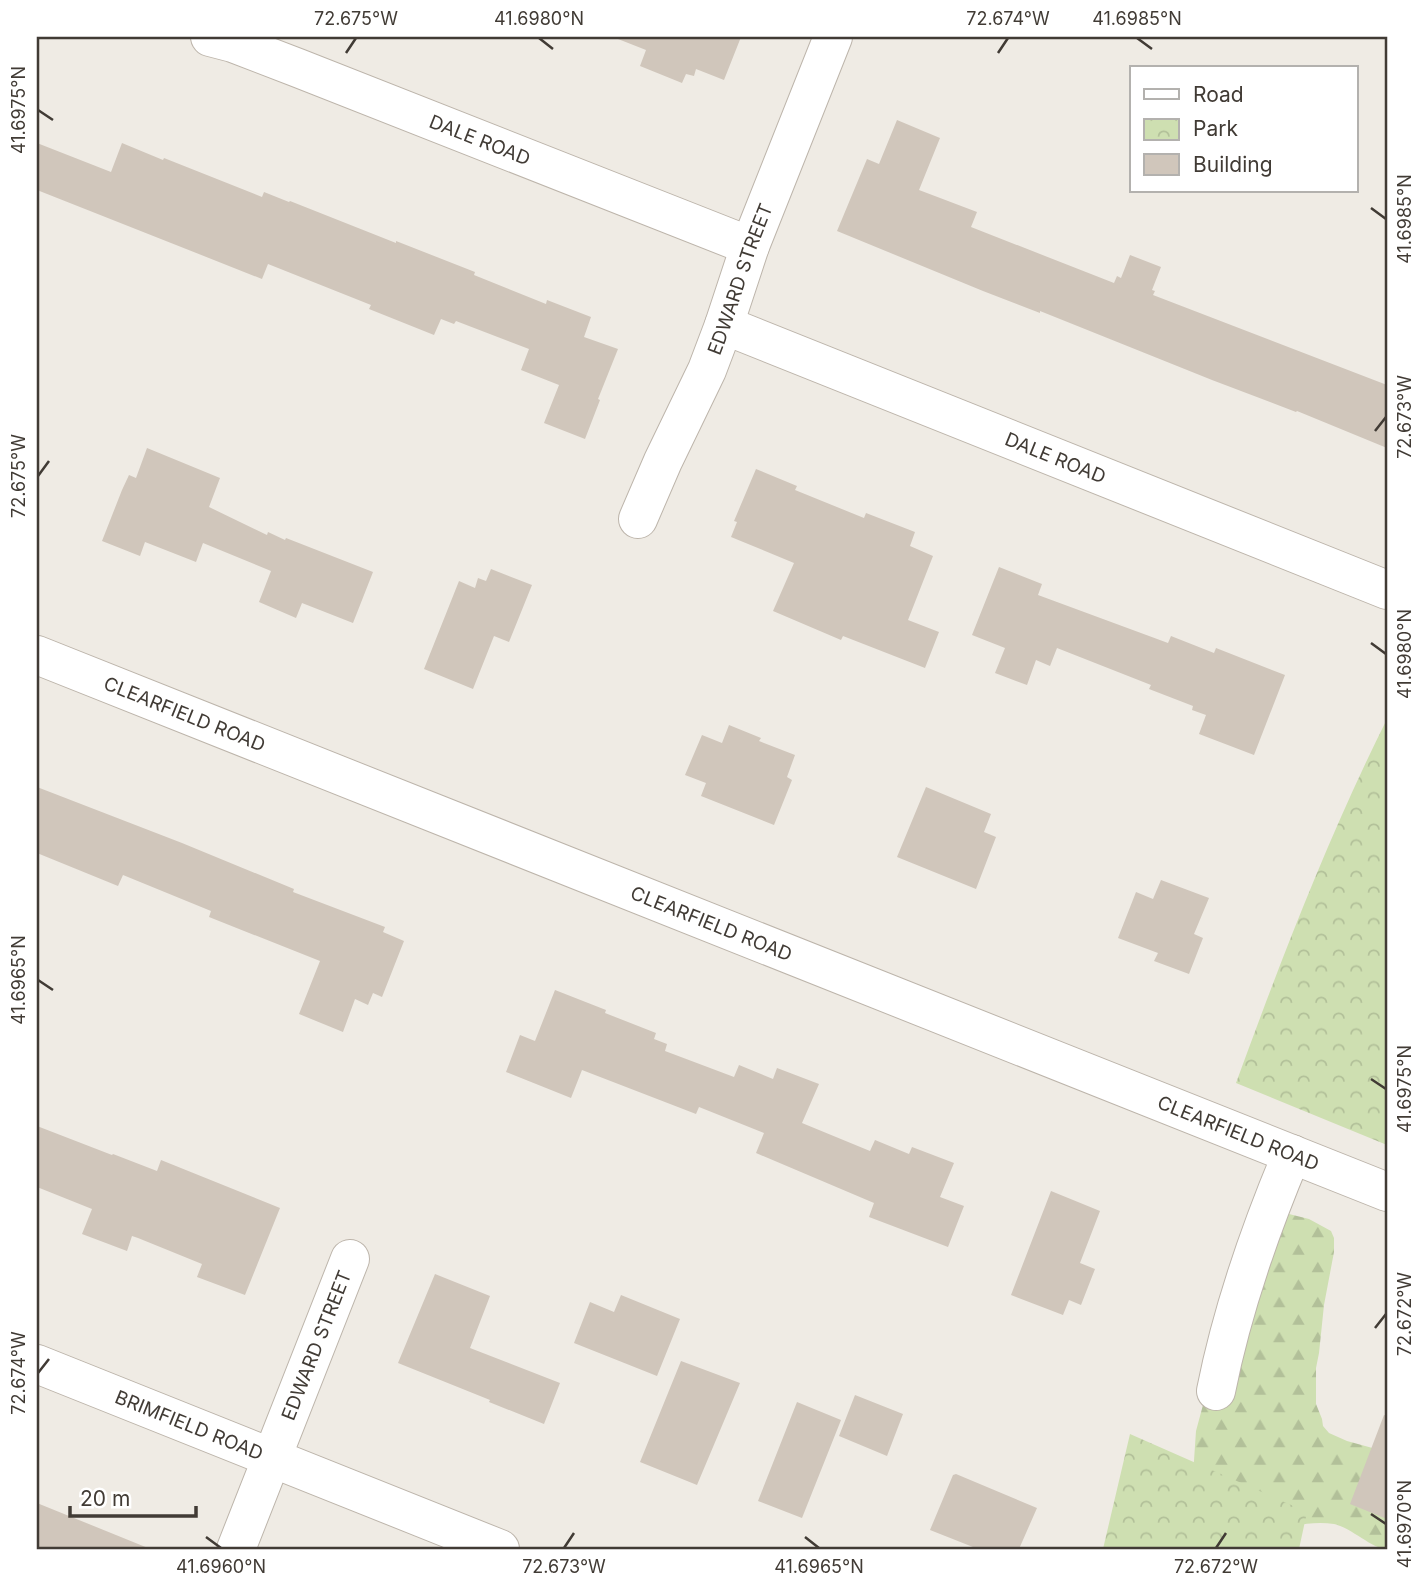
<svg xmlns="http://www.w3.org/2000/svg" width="1424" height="1586" font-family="Inter,sans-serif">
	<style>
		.forest { fill: url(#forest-firs) }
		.park { fill: url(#park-crowns) }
		.building { fill: #d0c6bb }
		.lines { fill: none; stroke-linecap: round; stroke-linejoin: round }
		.minor-casing { stroke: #bdb5ab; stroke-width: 40 }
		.minor { stroke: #fff; stroke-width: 38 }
		.ticks { fill: none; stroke: #413b35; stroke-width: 2.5 }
		.labels { text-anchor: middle; stroke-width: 5; stroke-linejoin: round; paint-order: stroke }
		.street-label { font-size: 19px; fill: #413b35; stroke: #fff }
		.neatline { fill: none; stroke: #413b35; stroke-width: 2.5 }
		.ticks-label { font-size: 18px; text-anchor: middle; fill: #413b35 }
	</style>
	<defs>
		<pattern id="forest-firs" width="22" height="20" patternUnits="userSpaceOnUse" patternTransform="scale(1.75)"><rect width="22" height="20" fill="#cedfb1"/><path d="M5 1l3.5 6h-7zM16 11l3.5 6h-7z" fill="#b2c099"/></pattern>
		<pattern id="park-crowns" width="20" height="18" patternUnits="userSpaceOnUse" patternTransform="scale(1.75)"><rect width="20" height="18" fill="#cedfb1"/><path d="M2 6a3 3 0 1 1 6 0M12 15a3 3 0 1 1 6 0" fill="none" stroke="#b2c099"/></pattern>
	</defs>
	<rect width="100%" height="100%" fill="#efebe4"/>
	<!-- forest -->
	<path class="forest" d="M1285 1213 1309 1219 1331 1231 1334 1238V1252L1324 1305 1319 1353 1316 1368V1404L1322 1419 1323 1426 1329 1433 1347 1441 1387 1452V1549C1372 1549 1352 1528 1334 1524 1310 1520 1286 1528 1263 1533 1238 1538 1213 1544 1188 1549L1196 1431 1221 1338Z"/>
	<!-- park -->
	<path class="park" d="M1387 719V1145L1236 1083C1281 960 1328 837 1387 719Z
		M1130 1434 1307 1512 1299 1549H1103Z"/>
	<!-- building -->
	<path class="building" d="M619 37H741L724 80 696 69 694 76 686 74 682 83 640 66 646 50 618 39Z
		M897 120 940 138 919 190 977 212 971 227 1114 283 1117 276 1121 278 1130 255 1161 267 1152 290 1155 291 1153 295 1387 385V448L1297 411 1296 412 1212 380 1040 311V313L983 291 837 231 867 159 879 164Z
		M37 143 111 172 122 143 163 160 164 158 262 197 264 192 289 202 290 201 396 243V241L475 272 474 275 546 304 547 300 591 317 584 337 618 349 598 399 600 400 585 439 544 423 559 385 521 370 529 349 456 321 454 324 441 319 434 335 369 309 371 305 268 264 262 279 37 190Z
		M147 448 220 478 209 507 267 535 268 532 285 540 286 538 373 572 353 623 302 603 296 618 259 602 271 571 203 543 196 562 145 542 140 556 102 541 122 490 129 475 136 478Z
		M756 469 797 486 795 490 864 518 866 513 915 532 910 546 933 556 908 620 939 632 925 668 843 636 841 640 773 611 794 563 731 537 737 522 734 521Z
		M999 567 1042 584 1038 595 1168 643 1171 636 1214 653 1216 648 1285 675 1254 755 1199 734 1206 715 1192 710 1193 706 1149 689 1151 685 1057 648 1050 666 1036 660 1027 685 995 673 1005 648 972 635Z
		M491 569 532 585 509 642 494 636 473 689 424 669 459 581 475 588 478 578 486 581Z
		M729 725 761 738 759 741 795 755 787 777 792 780 774 825 701 796 706 783 685 775 702 735 722 743Z
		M37 787 182 843 294 889 293 892 385 927 383 932 404 941 382 997 373 993 368 1005 355 999 343 1032 299 1014 320 961 209 917 211 911 123 875 118 886 37 853Z
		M926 787 991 814 984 832 996 837 976 889 897 857Z
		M1161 880 1209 898 1194 934 1203 938 1189 974 1154 961 1158 953 1118 938 1136 892 1153 899Z
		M555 990 606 1010 605 1013 656 1033 654 1039 667 1044 665 1051 734 1077 739 1065 773 1079 777 1068 819 1084 802 1123 870 1151 875 1140 909 1154 912 1147 954 1163 940 1197 964 1206 948 1247 869 1217 874 1203 756 1153 764 1133 699 1107 696 1114 582 1070 571 1098 506 1072 520 1035 535 1041Z
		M37 1126 112 1155 113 1154 157 1171 161 1160 280 1208 245 1295 197 1277 202 1264 138 1238 132 1236 127 1251 82 1234 92 1209 37 1187Z
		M1051 1191 1100 1211 1080 1263 1095 1269 1081 1305 1069 1300 1063 1315 1011 1295Z
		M435 1274 490 1296 470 1348 560 1383 544 1424 489 1402 490 1400 398 1363Z
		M621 1295 680 1319 657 1376 574 1343 590 1302 614 1312Z
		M681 1361 740 1383 697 1485 640 1462Z
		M855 1395 903 1414 887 1456 839 1436Z
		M797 1402 841 1420 802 1518 758 1501Z
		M1384 1415 1387 1416V1519L1350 1504Z
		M956 1474 1037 1508 1019 1549H978L930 1530 953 1475Z
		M37 1503 148 1548V1549H37Z"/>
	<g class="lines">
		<!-- minor casing -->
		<g class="minor-casing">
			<g id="minor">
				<path id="s1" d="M210 37 233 43 298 68 750 246"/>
				<path id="s2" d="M724 325 1387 590"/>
				<path id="s3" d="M638 519 663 461 707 370 724 325 750 246 833 37"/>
				<path id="s4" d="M37 655 1387 1192"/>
				<path id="s5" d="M37 1364 500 1549"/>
				<path d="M1216 1391C1232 1310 1260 1230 1292 1154"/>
				<path id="s6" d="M236 1549 350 1259"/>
			</g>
		</g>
		<!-- minor -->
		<use href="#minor" class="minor"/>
	</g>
	<!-- ticks -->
	<path class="ticks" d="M539 38 553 49M1137 38 1152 49M346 53 356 38M998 53 1008 38M38 110 53 120M1371 208 1386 219M1375 431 1386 417M38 476 49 461M1371 643 1386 654M38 980 53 990M1371 1079 1386 1089M1375 1328 1386 1314M38 1373 49 1359M1371 1514 1386 1524M206 1537 221 1548M805 1537 819 1548M564 1548 574 1533M1216 1548 1226 1533"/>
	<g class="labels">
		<!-- street labels -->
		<g class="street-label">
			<text dy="7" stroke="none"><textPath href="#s1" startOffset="289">DALE ROAD</textPath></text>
			<text dy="7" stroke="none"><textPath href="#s3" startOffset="261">EDWARD STREET</textPath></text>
			<text dy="7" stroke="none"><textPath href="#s2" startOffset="357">DALE ROAD</textPath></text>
			<text dy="7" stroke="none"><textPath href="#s4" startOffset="159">CLEARFIELD ROAD</textPath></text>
			<text dy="7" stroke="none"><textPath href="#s4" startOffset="726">CLEARFIELD ROAD</textPath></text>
			<text dy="7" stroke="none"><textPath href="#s4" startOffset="1293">CLEARFIELD ROAD</textPath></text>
			<text dy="7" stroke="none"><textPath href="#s6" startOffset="219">EDWARD STREET</textPath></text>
			<text dy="7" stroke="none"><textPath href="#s5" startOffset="164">BRIMFIELD ROAD</textPath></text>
		</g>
	</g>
	<!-- border -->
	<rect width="1424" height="1586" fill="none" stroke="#ffffff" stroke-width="77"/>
	<!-- legend -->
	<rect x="1130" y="66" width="228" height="126" fill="#ffffff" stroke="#b3b1ae" stroke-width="2"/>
	<rect x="1144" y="89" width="35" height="10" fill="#ffffff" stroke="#b3b1ae" stroke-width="2"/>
	<text x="1193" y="102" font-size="21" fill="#413b35">Road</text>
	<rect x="1144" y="119" width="35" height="21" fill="url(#park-crowns)" stroke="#b3b1ae" stroke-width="2"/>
	<text x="1193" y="136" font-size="21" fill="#413b35">Park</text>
	<rect x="1144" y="154" width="35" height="21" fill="#d0c6bb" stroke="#b3b1ae" stroke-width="2"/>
	<text x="1193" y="172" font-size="21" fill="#413b35">Building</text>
	<!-- scale -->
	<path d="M70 1506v10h126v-10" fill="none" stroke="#413b35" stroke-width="3.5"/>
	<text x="80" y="1506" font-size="21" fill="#413b35" stroke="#ffffff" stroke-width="5" paint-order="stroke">20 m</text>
	<rect x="38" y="38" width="1348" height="1510" class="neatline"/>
	<g class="ticks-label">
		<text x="356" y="25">72.675°W</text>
		<text x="539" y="25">41.6980°N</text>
		<text x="1008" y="25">72.674°W</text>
		<text x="1137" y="25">41.6985°N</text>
		<text transform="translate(19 110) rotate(-90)" y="6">41.6975°N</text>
		<text transform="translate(1405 219) rotate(-90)" y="6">41.6985°N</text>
		<text transform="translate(1405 417) rotate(-90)" y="6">72.673°W</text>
		<text transform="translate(19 476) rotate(-90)" y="6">72.675°W</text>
		<text transform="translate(1405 654) rotate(-90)" y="6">41.6980°N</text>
		<text transform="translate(19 980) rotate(-90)" y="6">41.6965°N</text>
		<text transform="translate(1405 1089) rotate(-90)" y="6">41.6975°N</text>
		<text transform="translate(1405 1314) rotate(-90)" y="6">72.672°W</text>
		<text transform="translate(19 1373) rotate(-90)" y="6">72.674°W</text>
		<text transform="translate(1405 1524) rotate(-90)" y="6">41.6970°N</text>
		<text x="221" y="1573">41.6960°N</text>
		<text x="564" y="1573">72.673°W</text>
		<text x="819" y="1573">41.6965°N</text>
		<text x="1216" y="1573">72.672°W</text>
	</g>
</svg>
